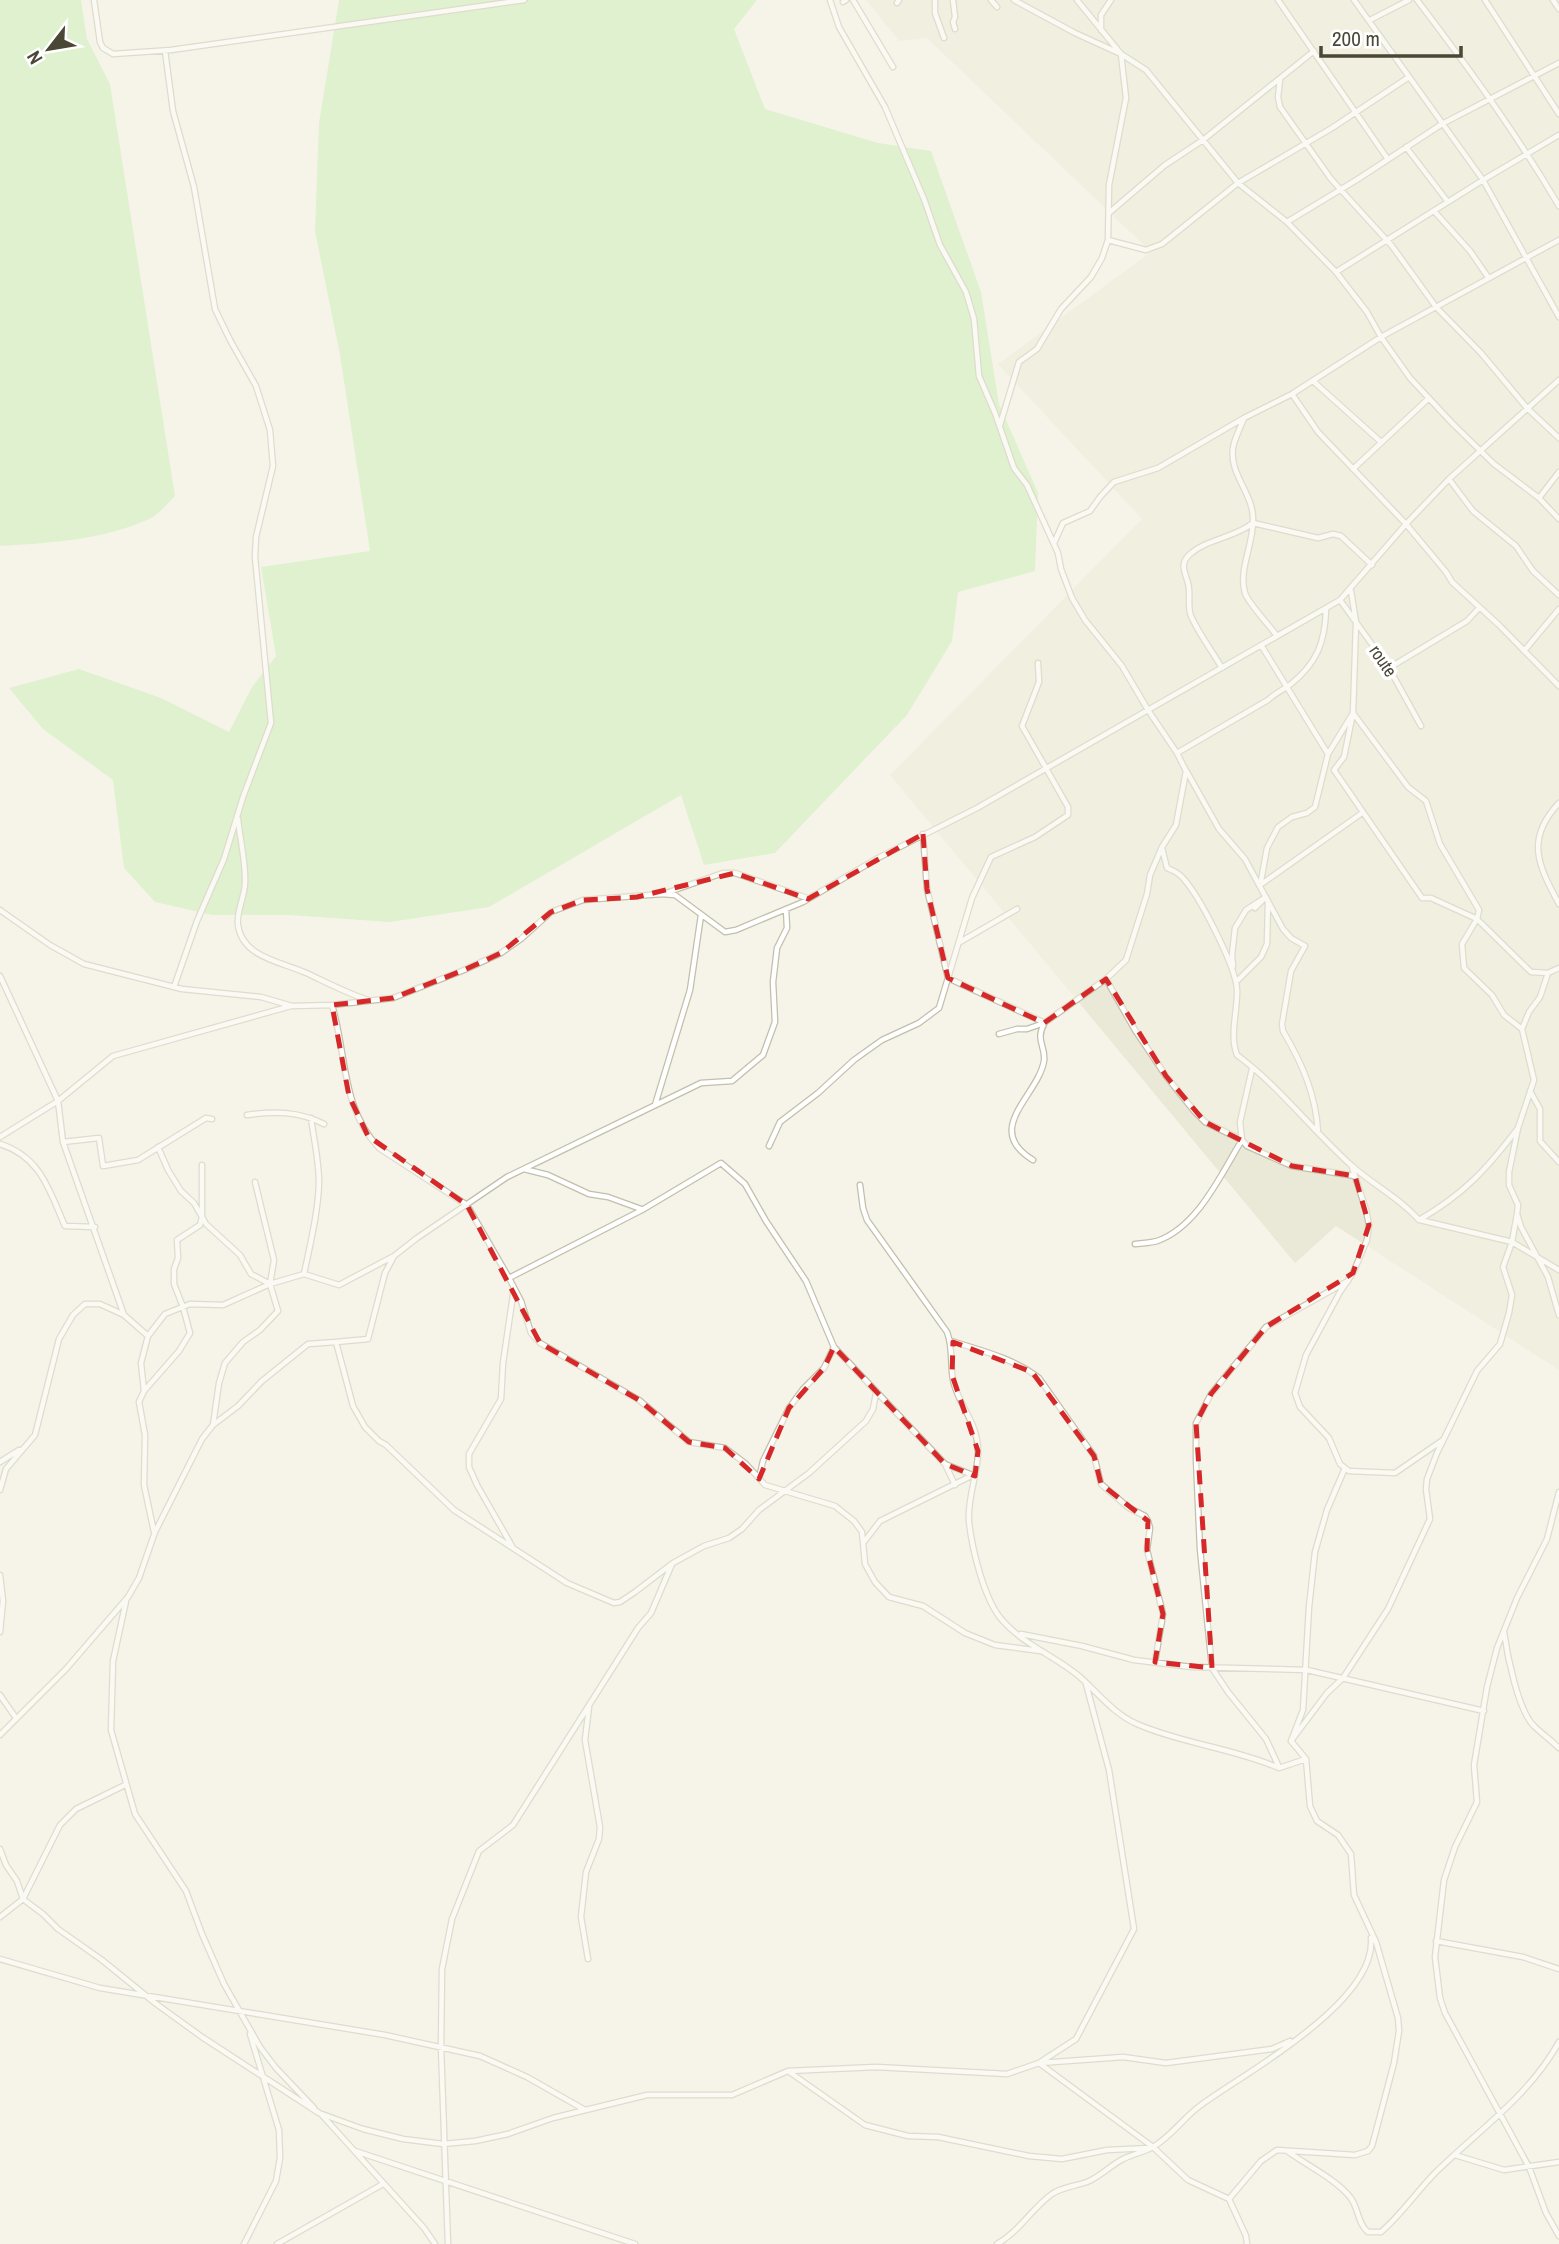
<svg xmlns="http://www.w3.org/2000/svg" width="1559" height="2244" font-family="'Archivo Narrow',sans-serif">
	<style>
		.residential { fill: #eae8d6 }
		.green { fill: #c3edae }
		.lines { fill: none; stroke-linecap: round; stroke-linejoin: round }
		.minor-casing { stroke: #c2bfaa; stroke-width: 7 }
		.minor { stroke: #fff; stroke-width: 4.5 }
		.marked { fill: none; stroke: #d62828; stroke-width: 5; stroke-dasharray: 14 9; stroke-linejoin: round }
		.labels { text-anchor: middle; stroke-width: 7; stroke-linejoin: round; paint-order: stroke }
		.street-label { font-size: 18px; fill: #4a4736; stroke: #fff }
	</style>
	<rect width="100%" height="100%" fill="#f6f4e9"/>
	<!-- residential -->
	<path class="residential" d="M866 0H1559V1370L1336 1226 1295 1263 890 775 1142 519 998 364 1151 252 927 38 899 41Z"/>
	<!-- green -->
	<path class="green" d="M0 0H81L87 39 110 84 175 496C168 503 160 513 151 518 104 540 51 543 0 546Z
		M339 0H757L734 29 765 109 878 143 931 151 981 292 999 404 1038 493 1035 571 958 592 952 641 907 715 775 853 704 865 681 795 489 907 390 922 289 915H212L155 902 124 868 113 780 43 729 9 688 79 669 161 698 229 732 252 687 276 656 261 567 370 551 340 355 315 231 319 123Z"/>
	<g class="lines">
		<!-- minor casing -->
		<g class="minor-casing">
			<path id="minor" d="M94 0 100 42 103 48 113 54 171 50 524 0
				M830 0 839 27 885 107 924 199 940 245 966 292 974 319 979 376 995 413 1014 468 1027 485 1058 553 1061 569 1072 598 1085 620 1122 666 1148 710 1177 753 1186 771 1176 825 1162 847 1150 875 1147 894 1126 960 1106 979 1044 1023 1027 1029H1017L999 1034
				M853 0 893 67
				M935 0V13L944 38
				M953 0 955 17 953 22 955 29
				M991 0 997 7
				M1077 0 1121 54 1146 70 1238 183 1287 222 1336 272 1367 312 1381 337 1410 378 1453 424 1494 464 1539 498 1559 519
				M1278 0 1387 158
				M1354 0 1483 180 1559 317
				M1417 0C1468 67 1516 133 1559 206
				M1485 0 1559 114
				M1553 0 1559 9
				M843 2 846 0
				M897 3 899 0
				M1370 20 1409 0
				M1101 30V15L1111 0
				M165 51 173 111 194 187 215 309 230 340 256 386 270 430 273 466 256 537 255 557 271 723 243 797 224 859 197 921 174 987
				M1280 80 1278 97 1280 107 1331 179 1392 246 1436 307 1481 353 1527 408 1559 438
				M1406 147 1448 202
				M1434 211 1470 251 1488 277
				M1110 212 1165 165 1203 140 1314 51
				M1287 222 1358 179 1442 124 1559 63
				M1108 240 1146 250 1162 244 1238 183 1332 128 1409 77
				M1336 272 1483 180 1559 135
				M1313 381 1381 442
				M1292 394 1318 432 1406 524 1446 572 1452 582 1499 625 1559 686
				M1244 418C1241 427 1234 439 1233 448 1229 474 1253 493 1253 519 1254 543 1238 570 1245 593 1248 603 1270 626 1277 636
				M1000 425 1019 362 1037 349 1061 309 1091 277 1102 258 1108 240 1109 185 1126 98 1121 54 1075 33 1014 0
				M1353 469 1429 398
				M1449 479 1473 511 1516 546 1533 571 1559 595
				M1539 498 1559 472
				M1054 543 1063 523 1090 511 1100 497 1114 482 1158 468 1244 418 1292 394 1381 337 1559 240
				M1351 591 1356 622 1353 713 1344 757 1334 770 1422 898H1431L1477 919 1531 972 1548 973 1559 968
				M1340 600 1389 668 1421 726
				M1261 645 1328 754
				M1524 651 1559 609
				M1222 668C1212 651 1199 634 1191 616 1187 606 1191 594 1188 583 1185 572 1179 564 1190 554 1207 539 1234 538 1253 523L1318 538 1333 534 1341 536 1372 565
				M1389 668 1467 621 1479 608
				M1177 753 1268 700C1275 693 1283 690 1291 684 1317 663 1325 642 1326 610
				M1187 772 1219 829 1245 859 1283 929 1291 938 1305 946 1291 971 1282 1024 1283 1031C1302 1063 1316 1095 1318 1132
				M1559 803C1525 839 1538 865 1559 904
				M238 819C240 840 246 862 245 883 245 896 236 912 238 925 242 957 281 962 304 972 326 982 346 993 368 1000
				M923 834 927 889 948 978 1043 1022
				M1162 848 1167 868C1172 870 1178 873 1181 876 1199 894 1235 965 1237 989 1238 1010 1229 1035 1237 1055 1279 1086 1312 1130 1351 1165 1373 1185 1400 1198 1419 1220 1464 1194 1487 1169 1518 1128
				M1260 885 1362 813
				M1260 886 1267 848 1278 827 1292 817 1307 813 1315 807 1328 754 1353 713 1408 787 1426 801 1440 844 1479 910 1477 919 1462 944 1464 968 1492 995 1504 1015 1522 1029
				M666 893 723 873H735L807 898
				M0 910 50 945 84 964 182 989 261 997 292 1006 332 1005 393 998 464 970 501 953 521 939 551 912 583 900 662 894 675 895 725 932 736 930 803 902 878 858 977 808 1340 600 1406 524 1449 479 1559 380
				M960 942 1017 909
				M1233 966 1232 955 1235 928 1246 910 1266 897 1255 908
				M1548 973 1540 997 1529 1012 1522 1029 1534 1080 1518 1128 1509 1172V1185L1518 1205 1517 1214 1521 1227 1548 1277 1559 1315
				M0 976 58 1101 63 1142 124 1315 148 1336 141 1363 144 1391 139 1402 145 1435 144 1485 154 1532
				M1106 979 1135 1030 1166 1076 1195 1112 1205 1122 1242 1140C1221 1174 1198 1227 1157 1241 1151 1243 1142 1243 1135 1244
				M1236 982 1261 957 1267 944 1268 901
				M332 1005C347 1055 341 1108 379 1148L467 1205 509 1278 521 1301 531 1333 540 1343 639 1400 689 1442 725 1448 746 1464 765 1485 835 1506 854 1521 862 1532 865 1564 875 1582 889 1597 923 1606 965 1633 995 1645 1040 1651
				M1252 1069 1240 1122 1242 1140 1247 1146 1292 1166 1355 1176
				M1530 1091 1540 1109V1141L1559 1162
				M655 1105 690 990 701 915
				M247 1115C275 1111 298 1111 324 1124
				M0 1137 58 1101 113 1056 291 1006
				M63 1142 99 1138 103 1166 138 1160 206 1118 212 1119
				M0 1144C41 1157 49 1190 65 1226L95 1227
				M769 1146 780 1122 818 1093 854 1060 882 1040 919 1023 939 1008 972 898 991 857 1035 837 1068 815V807L1022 726 1039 682 1038 663
				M1033 1160C982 1129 1038 1096 1044 1061 1046 1046 1035 1041 1044 1024
				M1352 1167 1366 1210 1369 1225 1367 1240 1353 1273 1340 1292 1306 1355 1295 1393 1300 1407 1329 1438 1340 1464 1349 1471 1395 1473 1443 1440
				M524 1169 548 1175 589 1194 608 1197 641 1209
				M255 1182 274 1260 270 1284
				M860 1185 863 1208 867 1220 947 1332C954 1350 949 1367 954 1384 961 1409 979 1424 978 1454 977 1477 967 1499 969 1522 972 1548 984 1601 1003 1621 1024 1645 1057 1657 1080 1677 1099 1694 1114 1714 1137 1724 1183 1744 1233 1748 1279 1768L1306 1759 1310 1806 1317 1821 1338 1835 1351 1854 1354 1895 1376 1942 1398 2018 1399 2031 1394 2063 1372 2146 1368 2151 1355 2155 1277 2150 1261 2161 1229 2199 1188 2180 1153 2147 1039 2063
				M1420 1220 1512 1242 1559 1270
				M393 1258 385 1273 368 1339 336 1342 353 1406 365 1427 379 1441 386 1445 454 1510 567 1583 614 1603 620 1602 635 1592 673 1563 704 1546 729 1538 742 1529 759 1510 809 1473 866 1421 873 1409 876 1393
				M304 1274C310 1245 318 1213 319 1183 319 1161 314 1140 311 1118
				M509 1278 642 1210 721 1163 745 1184 766 1221 806 1281 834 1347 945 1464 975 1476
				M148 1336 165 1314 190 1304 223 1305 270 1284 251 1274 240 1255 206 1224 194 1203 181 1191 168 1170 158 1147
				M951 1341C980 1350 1015 1359 1039 1378L1094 1456 1101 1484 1129 1508 1145 1516 1148 1521 1150 1528 1147 1550 1163 1614 1155 1662
				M144 1391 179 1351 190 1333 183 1307 174 1284V1269L178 1258 177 1240 200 1225 202 1217V1165
				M213 1425 238 1406 262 1381 308 1344 336 1342
				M0 1462 19 1450
				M945 1464 955 1485
				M759 1478 763 1461 789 1408 803 1389 824 1368 834 1347
				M0 1490 6 1469 35 1435 59 1339 73 1315 85 1304H100L124 1315
				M1559 1492 1547 1539 1517 1598 1497 1648 1487 1687 1474 1765 1477 1802 1455 1847 1444 1880 1435 1957 1440 1998 1445 2013 1529 2167 1546 2213 1559 2236
				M864 1542 880 1521 971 1476
				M512 1546 477 1485 469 1467V1454L501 1399 503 1363 514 1288
				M0 1575 3 1601 0 1632
				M126 1601 113 1661 111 1730 135 1814 186 1891 202 1934 224 1984 260 2047 276 2068 314 2108
				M1504 1632C1507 1654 1518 1711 1534 1726 1542 1734 1551 1740 1559 1748
				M1021 1634 1082 1646 1134 1660 1192 1667 1307 1670 1484 1711
				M0 1695 16 1718
				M0 1735 66 1669 128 1597 139 1578 155 1532 202 1439 213 1425 219 1383 225 1363 243 1342 260 1330 278 1311 270 1284 304 1274 339 1285 394 1256 417 1238 507 1177 701 1083 732 1081 763 1055 775 1022 773 982 777 948 787 928 786 909
				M1291 1741 1327 1693 1343 1678 1388 1609 1430 1519 1426 1489 1427 1479 1437 1453 1477 1371 1500 1344 1509 1313 1512 1295 1503 1267 1512 1242 1517 1214
				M1306 1759 1291 1741 1303 1710 1309 1607 1315 1552 1327 1510 1345 1468
				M1279 1767 1266 1739 1228 1692 1212 1668 1200 1549 1196 1459V1423L1211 1394 1266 1327 1348 1281
				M0 1849 6 1865 17 1881 23 1899 43 1914 58 1929 102 1960 155 2003 202 2037 319 2113 363 2129 403 2139 443 2144 475 2141 508 2134 553 2118 647 2095H732L788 2071 876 2067 1007 2074 1039 2063 1076 2039 1134 1929 1109 1770 1086 1684
				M0 1917 23 1899 60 1825 76 1809 125 1785
				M1436 1941 1523 1957 1559 1969
				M0 1959 100 1988 385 2035 480 2056 527 2077 585 2110
				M588 1959 581 1917 586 1872 599 1839 600 1827 585 1740 589 1707
				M1040 2063 1123 2057 1166 2063 1272 2049 1290 2041
				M788 2071 865 2125 908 2136 938 2137 1029 2156 1062 2159 1107 2150 1149 2148
				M321 2114 424 2228 435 2244
				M355 2151 635 2244
				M1287 2151C1305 2164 1337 2180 1350 2197 1359 2208 1357 2223 1368 2232H1381C1402 2214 1417 2191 1436 2172 1480 2129 1529 2096 1559 2042
				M1455 2155 1504 2170 1559 2162
				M1229 2199 1246 2236 1247 2244
				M244 2244 276 2181 280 2158 279 2130 250 2034
				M277 2244 383 2184
				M448 2244 441 2047 442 1969 452 1919 479 1851 513 1825 638 1628 651 1613 672 1564
				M997 2244C1020 2231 1032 2208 1052 2194 1062 2187 1076 2186 1087 2182 1101 2176 1111 2165 1123 2159 1133 2154 1144 2152 1153 2147 1172 2136 1184 2117 1201 2105 1246 2072 1377 2002 1371 1938"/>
		</g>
		<!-- minor -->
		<use href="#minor" class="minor"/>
	</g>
	<!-- marked area -->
	<path d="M0 0H1559V2244H0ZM923 834 927 889 948 978 1044 1023 1106 979 1166 1076 1205 1122 1292 1166 1355 1176 1369 1225 1353 1273 1266 1327 1211 1394 1196 1423 1212 1668 1155 1662 1163 1614 1147 1550 1148 1521 1101 1484 1094 1456 1032 1372 953 1342 952 1375 978 1451 975 1476 945 1464 834 1347 824 1368 789 1408 759 1479 725 1448 689 1442 639 1400 540 1343 467 1205 368 1136 349 1096 332 1005 393 998 464 970 501 953 551 912 583 900 637 897 735 873 808 899Z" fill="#f6f4e9" fill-opacity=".55" fill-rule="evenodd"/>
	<path class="marked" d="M923 834 927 889 948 978 1044 1023 1106 979 1166 1076 1205 1122 1292 1166 1355 1176 1369 1225 1353 1273 1266 1327 1211 1394 1196 1423 1212 1668 1155 1662 1163 1614 1147 1550 1148 1521 1101 1484 1094 1456 1032 1372 953 1342 952 1375 978 1451 975 1476 945 1464 834 1347 824 1368 789 1408 759 1479 725 1448 689 1442 639 1400 540 1343 467 1205 368 1136 349 1096 332 1005 393 998 464 970 501 953 551 912 583 900 637 897 735 873 808 899Z"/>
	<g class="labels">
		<!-- street labels -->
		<g class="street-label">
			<text transform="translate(1383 661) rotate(56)" y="6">route</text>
		</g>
	</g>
	<!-- north arrow -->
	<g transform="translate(49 49) rotate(239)" stroke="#ffffff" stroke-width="5" paint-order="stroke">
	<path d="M0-5L12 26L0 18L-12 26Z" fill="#4a4736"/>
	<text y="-10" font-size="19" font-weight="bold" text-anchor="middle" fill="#4a4736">N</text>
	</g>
	<!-- scale -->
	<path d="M1321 46v10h140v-10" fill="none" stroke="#4a4736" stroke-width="3.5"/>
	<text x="1332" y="46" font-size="21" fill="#4a4736" stroke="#ffffff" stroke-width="5" paint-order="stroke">200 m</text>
</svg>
